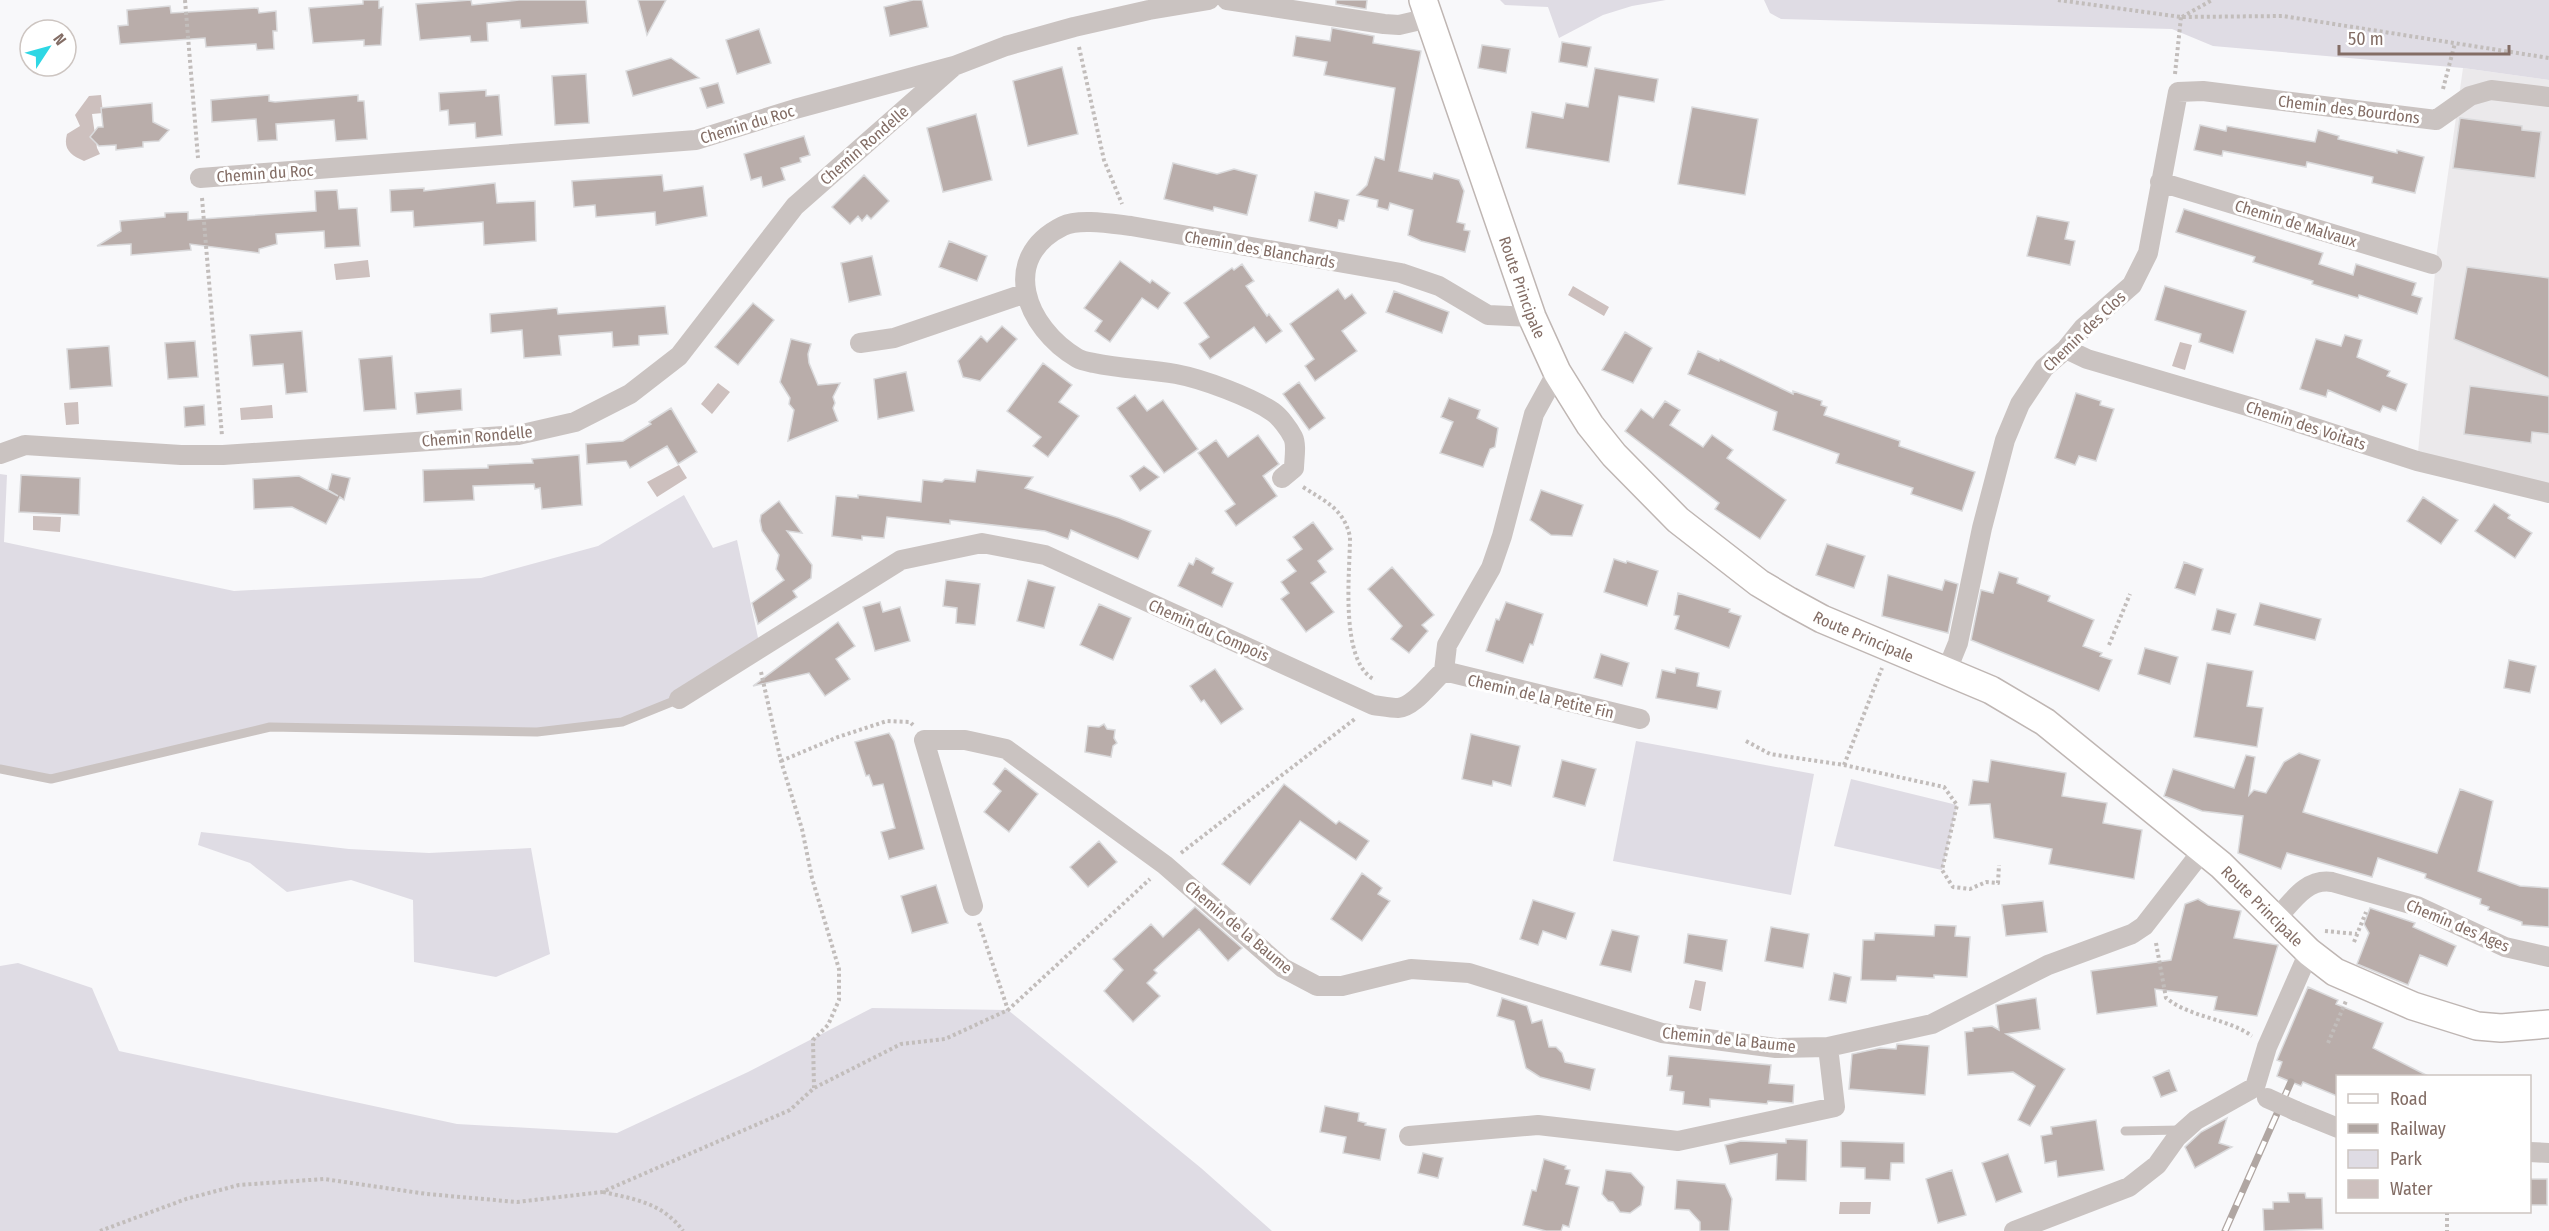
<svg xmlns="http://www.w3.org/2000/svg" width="2549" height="1231" font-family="'Fira Sans Condensed',sans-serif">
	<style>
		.built { fill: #ebe9eb }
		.green { fill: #dfdce4 }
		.water { fill: #cdc0be }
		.building { fill: #b9adaa; stroke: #dadadc; stroke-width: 1.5 }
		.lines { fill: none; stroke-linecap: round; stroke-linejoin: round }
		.secondary-casing { stroke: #bfb6b3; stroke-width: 30 }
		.path { stroke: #c2bdbb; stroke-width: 4; stroke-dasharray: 3 3; stroke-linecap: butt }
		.lane { stroke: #cac3c1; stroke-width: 9 }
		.street { stroke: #cac3c1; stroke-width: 20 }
		.secondary { stroke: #fff; stroke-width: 27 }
		.rail-casing { stroke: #b0a6a2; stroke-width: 7 }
		.rail { stroke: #fff; stroke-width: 4.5; stroke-dasharray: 14; stroke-linecap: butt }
		.street-bridge { stroke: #cac3c1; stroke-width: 20 }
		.labels { text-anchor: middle; stroke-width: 6; stroke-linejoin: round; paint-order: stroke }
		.street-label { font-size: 16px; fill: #836d65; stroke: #fff }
	</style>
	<rect width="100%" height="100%" fill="#f8f8fa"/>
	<!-- built -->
	<path class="built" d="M2463 68 2549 80V485L2418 452 2437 251Z"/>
	<!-- green -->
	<path class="green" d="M1500 0H1666L1632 6 1603 15 1559 38 1548 7 1505 5Z
		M1764 0H2549V80L2463 68 2213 46 2172 29 1781 19 1770 13Z
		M0 474 7 475 4 542 234 591 481 578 598 546 684 495 713 548 737 540 760 647 679 699 622 722 537 732 270 727 51 779 0 769Z
		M1636 741 1814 774 1791 895 1613 861Z
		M1851 779 1957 805 1942 870 1834 846Z
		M201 832 349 849 429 853 531 848 550 954 496 977 414 962 413 900 351 880 287 892 250 863 198 845Z
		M18 963 92 988 119 1051 457 1124 617 1133 748 1072 872 1008 1008 1010 1201 1168 1272 1231H0V966Z"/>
	<!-- water -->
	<path class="water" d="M101 95 103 113 92 114 97 148 100 154 84 161C70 155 63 149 67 134L80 126 75 115 89 96Z
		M368 260 370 277 336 280 334 264Z
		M1573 286 1609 307 1604 316 1568 295Z
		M2180 342 2192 345 2185 370 2172 366Z
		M718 383 730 392 712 414 701 404Z
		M78 402 79 424 66 425 64 403Z
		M272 405 273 418 241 420 240 408Z
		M679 465 687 478 657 497 647 482Z
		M33 516 61 517 60 532 33 530Z
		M1695 980 1706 982 1701 1011 1689 1008Z
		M1840 1202H1871L1870 1214H1839Z"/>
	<!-- building -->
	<path class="building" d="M363 0H379V8L383 7 381 45 364 46V40L313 43 309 8 363 4Z
		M471 0 472 5 519 0H586L588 23 521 28 520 20 487 23 488 41 471 42 470 36 420 40 416 4Z
		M638 0H666L647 35Z
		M913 0H922L928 27 890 36 884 7Z
		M1336 0H1367L1366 9 1336 4Z
		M170 6 171 13 258 8 259 13 276 11 277 31H273L274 49 257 50 256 44 206 47 205 38 120 44 118 26 128 25 127 10Z
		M1332 28 1374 36 1373 43 1421 51 1399 171 1432 179 1434 173 1459 180 1464 191 1457 222 1465 224 1464 230 1470 231 1465 252 1421 241 1408 235 1413 210 1390 203 1388 210 1377 207 1378 200 1357 195 1367 185 1375 157 1384 160 1395 88 1324 75 1327 62 1293 56 1296 36 1330 41Z
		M759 29 771 63 737 74 726 40Z
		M1562 42 1591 47 1587 67 1559 62Z
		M1482 45 1510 49 1506 73 1478 68Z
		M671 58 699 78 633 96 626 71Z
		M1062 67 1078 134 1028 146 1013 81Z
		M1595 68 1658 79 1654 102 1619 96 1609 162 1526 148 1532 112 1563 118 1566 103 1588 107Z
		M586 74 589 123 555 125 552 76Z
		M718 83 724 103 707 108 700 88Z
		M486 90V96L499 95 502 135 476 138 475 123 449 125 448 110 440 111 439 93Z
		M269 95V101L275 102 358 95V101H364L367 139 336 141 334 120 276 124 277 140 258 141 256 119 212 122 211 100Z
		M152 103 153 122 169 130 159 141 143 142V147L116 150V145L99 146 90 137 98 127H103L101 108Z
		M1692 107 1758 119 1745 195 1678 184Z
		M976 114 992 180 943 192 927 128Z
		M2460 118 2522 126V130L2541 132 2535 178 2453 168Z
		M2200 125 2226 131 2227 126 2315 142 2318 130 2339 136 2338 139 2397 153V150L2424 157 2415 193 2372 183 2373 177 2307 162 2306 167 2223 151 2222 156 2194 150Z
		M804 136 810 155 800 158 801 162 781 168 785 180 763 187 761 177 751 180 744 154Z
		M1173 163 1217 174 1234 169 1257 175 1247 215 1214 207 1213 211 1164 199Z
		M662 175 664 191 703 186 707 216 656 225 655 212 596 217 595 205 574 207 572 181Z
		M864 175 889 201 871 219 867 215 862 221 858 216 850 224 832 207Z
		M495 183 497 203 535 201 536 241 484 245 483 222 414 227 413 211 391 212 390 190 424 188V191Z
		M337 190 339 209 357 208 360 246 325 248 324 231 276 234 277 244 259 249V253L190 244 191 250 131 255V244L97 246 121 231 120 221 165 217V213L188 212V220L316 211 315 191Z
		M1315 192 1349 200 1344 221 1339 220 1337 228 1309 221Z
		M2184 209 2323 253 2319 264 2353 275 2356 264 2416 283 2412 295 2422 298 2417 314 2359 295 2358 298 2312 284 2313 281 2253 262 2255 257 2176 232Z
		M2037 216 2069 222 2065 239 2075 241 2070 265 2027 256Z
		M949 241 987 256 977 281 939 267Z
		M872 256 881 295 849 302 841 263Z
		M1120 261 1150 283 1152 280 1170 293 1158 309 1142 298 1110 342 1095 331 1102 321 1084 308Z
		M1242 264 1254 281 1246 286 1267 316 1269 314 1282 331 1266 343 1254 327 1210 359 1199 344 1209 337 1184 303 1232 268 1234 270Z
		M2467 267 2549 278V378L2454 339Z
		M2165 286 2246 311 2233 353 2199 342 2201 334 2155 320Z
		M1338 289 1345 299 1352 294 1366 313 1342 331 1357 351 1315 381 1305 366 1314 359 1290 324Z
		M1394 291 1449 312 1442 333 1386 312Z
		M753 303 774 320 738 365 715 347Z
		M665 306 668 334 639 336V345L613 347 612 332 559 336 561 355 524 358 522 330 491 333 490 314 557 308 558 314Z
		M1002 326 1017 339 980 381 963 377 958 361 981 336 987 342Z
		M302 331 307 392 286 394 283 364 253 366 250 335Z
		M1625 332 1652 348 1633 383 1602 370Z
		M2345 335 2362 340 2357 357 2390 371 2387 376 2407 384 2396 411 2383 406 2380 412 2328 390 2326 397 2300 389 2316 339 2341 346Z
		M791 339 811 344 808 354 809 363 818 385 840 383 833 397 835 403 833 408 838 421 788 441 794 410 789 404 790 398 780 382Z
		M195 341 198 377 168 379 165 343Z
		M109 346 112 386 70 389 67 349Z
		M1698 351 1719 361 1720 359 1793 394V391L1822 401 1821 405 1827 407 1824 415 1900 441 1899 446 1975 472 1962 511 1911 494 1913 488 1836 463 1839 454 1773 430 1777 412 1688 374Z
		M392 356 396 409 364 411 359 359Z
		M1043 363 1072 385 1059 402 1079 416 1048 457 1033 446 1041 437 1007 411Z
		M906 372 914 411 878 419 874 379Z
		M1299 382 1325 418 1309 430 1283 394Z
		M2470 386 2549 396V434L2532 432 2531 443 2464 434Z
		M461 389 462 410 417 414 415 393Z
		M2076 393 2101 401 2100 405 2114 409 2096 461 2079 456 2075 465 2055 458Z
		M1135 395 1147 411 1163 400 1198 449 1164 473 1117 408Z
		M1449 398 1480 410 1477 418 1498 428 1495 447 1490 449 1483 467 1440 453 1453 422 1441 417Z
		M1665 401 1680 410 1670 425 1703 447 1712 435 1733 450 1727 458 1786 500 1760 539 1715 509 1719 503 1625 431 1641 409 1653 418Z
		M204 405 205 425 185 427 184 407Z
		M671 408 697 452 678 464 667 446 630 468 626 461 587 464 586 444 623 441 651 424 649 422Z
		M1258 435 1279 464 1263 476 1277 496 1236 526 1225 511 1235 504 1198 453 1216 440 1228 457Z
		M579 455 582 505 542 509 540 488 535 489 534 484 473 486 474 500 424 502 423 470 488 468V465L533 463 532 459Z
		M1144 466 1159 477 1140 491 1130 476Z
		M977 470 1033 477 1025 488 1119 518 1151 531 1138 559 1071 530 1068 539 1045 531 950 520V524L887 517 884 538 862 536V540L832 536 836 496 858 498V495L921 502 923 480 942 482 945 479 975 482Z
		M332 474 350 478 344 500 340 497 326 524 292 507 254 509 253 479 299 476 338 496 328 490Z
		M21 475 80 478 79 515 19 512Z
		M1541 490 1583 505 1572 536 1551 535 1530 520Z
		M2423 497 2458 520 2441 544 2407 521Z
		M779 501 802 533 787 531 812 565 811 578 793 591 797 597 758 624 752 603 784 580 776 569 779 555 762 531 760 521 761 515Z
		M2494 504 2510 515 2508 518 2532 533 2515 558 2475 531Z
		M1313 522 1333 549 1318 561 1326 572 1311 583 1334 612 1306 632 1281 599 1289 593 1281 582 1296 571 1287 560 1302 549 1293 537Z
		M1827 544 1865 556 1854 588 1816 575Z
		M1196 558 1214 568 1212 573 1233 583 1222 607 1178 586 1189 563 1193 565Z
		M1614 559 1626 563 1627 561 1658 571 1647 606 1604 592Z
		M2184 562 2203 569 2195 595 2175 588Z
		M1392 567 1434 615 1422 625 1428 631 1409 653 1391 639 1402 626 1368 589Z
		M1999 572 2018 578 2017 583 2050 596 2048 601 2094 620 2083 646 2102 653 2100 656 2112 660 2099 691 1971 640 1981 590 1993 593Z
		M1888 575 1942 590 1945 580 1958 584 1948 633 1882 616Z
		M946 580 980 584 975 625 956 623 957 608 943 606Z
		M1028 580 1055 587 1044 628 1017 621Z
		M1678 593 1730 609 1729 612 1741 616 1729 648 1675 629 1679 616 1674 615Z
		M880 602 883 612 900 607 910 641 875 651 863 607Z
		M1506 602 1543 614 1533 645 1530 644 1523 663 1486 651 1496 619 1499 620Z
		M2260 603 2321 619 2315 640 2254 625Z
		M1099 604 1131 618 1113 660 1080 645Z
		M2217 609 2236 614 2230 634 2212 630Z
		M838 622 855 646 836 659 850 679 825 696 809 673 753 686Z
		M2145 648 2178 657 2170 684 2138 674Z
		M1601 654 1629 663 1622 686 1594 678Z
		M2509 660 2536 666 2530 693 2504 688Z
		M2207 663 2253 671 2247 706 2263 708 2257 747 2194 737Z
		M1676 668 1699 673 1697 686 1721 691 1717 709 1656 698 1662 670 1675 673Z
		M1215 669 1243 709 1221 724 1204 700 1201 702 1190 686Z
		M1104 724 1107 729 1115 730 1114 738 1117 743 1113 746 1111 757 1085 752 1088 726 1099 727Z
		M889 733 894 741 924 849 889 859 881 832 895 828 883 784 873 786 869 775 866 776 855 742Z
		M1471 734 1520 746 1511 786 1493 781 1492 786 1462 779Z
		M2299 753 2320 760 2303 812 2437 853 2460 789 2493 801 2478 871 2520 886 2549 888V927L2522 925V922L2488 910 2489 907 2480 904 2481 899 2425 878 2426 874 2378 858 2372 877 2287 853 2281 869 2238 853 2243 816 2202 811 2164 796 2173 769 2234 788 2246 755 2255 757 2249 795 2254 790 2266 793 2284 762Z
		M1562 760 1596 769 1585 806 1553 797Z
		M1991 760 2066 773 2062 796 2107 803 2103 823 2142 830 2134 879 2049 864 2052 849 1994 838 1990 804 1969 805 1973 780 1988 782Z
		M1005 768 1038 794 1009 832 984 812 1001 791 993 784Z
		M1284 784 1336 824 1339 821 1369 841 1356 860 1300 821 1250 885 1222 864Z
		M1099 841 1117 862 1088 887 1070 867Z
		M1362 873 1382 888 1378 894 1390 901 1362 941 1331 919Z
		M936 885 948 923 912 933 901 896Z
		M2198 899 2208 905 2241 911 2234 938 2278 945 2257 1016 2214 1010 2217 997 2155 989 2157 1006 2097 1014 2091 971 2171 960 2185 904Z
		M1533 900 1575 913 1566 939 1543 931 1538 945 1520 939Z
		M2043 901 2047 932 2006 936 2002 905Z
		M1195 907 1242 948 1228 961 1199 929 1154 970 1157 973 1147 983 1160 996 1133 1022 1104 991 1123 970 1113 959 1151 924 1163 937Z
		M2370 908 2415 923 2413 927 2456 946 2447 966 2420 955 2408 985 2357 964 2369 933 2364 924Z
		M1935 925 1956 926 1955 936 1970 937 1967 977 1934 975V978L1897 976 1896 981 1861 980 1863 940H1874L1875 933 1934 936Z
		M1771 927 1809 934 1803 968 1765 961Z
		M1612 930 1639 936 1631 972 1600 965Z
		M1688 934 1727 940 1722 971 1684 963Z
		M1834 973 1851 977 1846 1003 1829 1000Z
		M2308 987 2338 1000 2336 1004 2383 1023 2373 1048 2430 1077H2337V1096L2303 1082 2301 1086 2277 1076 2282 1062 2277 1060Z
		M1502 998 1527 1006 1532 1023 1542 1020 1549 1047H1556L1562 1053 1565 1062 1595 1069 1590 1090 1540 1077 1526 1068 1514 1021 1497 1016Z
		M2036 998 2040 1029 2006 1034 2065 1069 2030 1126 2018 1120 2035 1086 2013 1072 1968 1075 1965 1032 1973 1031V1028L1992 1026 1999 1030 1996 1005Z
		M1897 1044 1929 1046 1925 1095 1849 1089 1852 1054 1880 1048 1896 1049Z
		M1669 1056 1771 1065 1769 1083 1794 1085 1793 1103 1768 1101 1767 1104 1710 1099V1107L1683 1104 1684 1092 1670 1090 1672 1076H1667Z
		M2169 1070 2177 1091 2161 1097 2153 1077Z
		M1325 1106 1359 1113 1358 1121 1366 1123 1365 1125 1386 1129 1380 1160 1343 1153 1346 1137 1320 1132Z
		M2227 1118 2219 1143 2232 1147 2195 1168 2185 1147 2201 1132Z
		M2096 1120 2104 1170 2058 1177 2056 1161 2045 1163 2041 1136 2052 1134 2051 1127Z
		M1786 1139 1807 1140 1806 1181 1776 1180 1777 1154 1730 1164 1725 1145 1741 1141 1786 1143Z
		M1841 1141 1904 1143V1163H1891L1890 1180 1865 1179V1168L1841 1167Z
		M1423 1153 1443 1158 1438 1178 1418 1173Z
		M2008 1154 2022 1192 1996 1202 1982 1163Z
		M1544 1159 1566 1166 1565 1169 1570 1170 1566 1184 1579 1187 1569 1227 1563 1225 1561 1231H1546L1523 1225 1532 1190 1536 1191Z
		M1606 1170 1631 1173 1644 1187 1641 1205 1630 1213 1620 1212 1613 1202 1608 1201 1602 1194Z
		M1952 1170 1966 1215 1938 1223 1926 1179Z
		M2529 1179H2547V1205H2529Z
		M1677 1180 1725 1184 1732 1199 1729 1231H1700V1222L1689 1210 1675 1209Z
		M2288 1193H2305L2306 1198H2322L2323 1229 2264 1231 2263 1209H2273V1202H2289Z"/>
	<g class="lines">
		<!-- secondary casing -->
		<g class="secondary-casing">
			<g id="secondary">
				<path id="s1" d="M1423 0 1532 317 1557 372 1590 425 1614 455 1678 520 1759 583 1789 601 1822 619 1991 690 2045 722 2221 865 2309 952 2335 972 2413 1006 2477 1026 2501 1028 2549 1024"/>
			</g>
		</g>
		<!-- path -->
		<path class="path" d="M185 0 198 158
			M2058 0 2181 17 2283 16 2549 58
			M2182 17 2212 0
			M1079 47 1104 160 1122 204
			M2175 74 2181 17
			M2443 89 2455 43
			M202 198 222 436
			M1303 487C1326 502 1344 509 1350 537 1350 573 1339 662 1375 680
			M2109 645 2130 594
			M761 672 781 761 802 829 812 878 839 969V1000L828 1025 813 1040 814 1088
			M1746 741 1770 754 1844 765 1944 787 1957 805 1942 870 1953 887 1970 889 1986 882 1998 883 1999 865
			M781 761 838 737 887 721 910 722 913 725
			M1844 765 1882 668
			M1181 853 1356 718
			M979 923 1008 1010
			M2325 931 2357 934
			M2354 942 2366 912
			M2156 943 2166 998C2191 1018 2227 1018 2252 1036
			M2328 1043 2346 1001
			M603 1192C634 1199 663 1203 683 1231
			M2447 1212V1231
			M100 1231 186 1199 239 1185 324 1179 427 1194 517 1202 602 1192 790 1110 814 1088 901 1044 945 1039 1008 1010 1150 879"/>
		<!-- lane -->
		<path class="lane" d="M0 769 51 779 270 727 537 732 622 722 679 699
			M2125 1131 2181 1130"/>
		<!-- street -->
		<path class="street" d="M1227 0 1384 24 1399 25 1429 18
			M200 178 696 140 795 109 954 66 1006 46 1074 27 1149 10 1209 0
			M2160 182 2432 264
			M860 343 894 338 1026 293
			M2066 349 2087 359 2247 406 2417 461 2549 493
			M0 454 25 445 181 455H223L518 435 575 422 630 394 679 356 795 206 954 66
			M1282 478 1294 468C1294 460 1297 445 1293 437 1289 429 1280 417 1273 412 1251 397 1203 379 1176 374 1149 369 1121 369 1094 363 1089 362 1082 361 1077 358 1026 328 998 258 1063 226 1079 218 1113 224 1131 226L1401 273 1439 286 1488 315 1532 317
			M1947 670 1958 643 1982 528 2005 440 2020 404 2044 368 2066 349 2083 328 2132 285 2148 253 2178 92 2203 91 2436 120 2470 96 2491 90 2549 97
			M1444 671 1640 719
			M679 699 901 560 982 543 1045 555 1373 705C1381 706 1390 708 1398 708 1414 707 1431 682 1444 671L1447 645 1491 568 1502 536 1534 414 1557 372
			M973 906 924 740H965L1006 749 1165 865 1283 968 1317 986H1342L1411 969 1469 973 1662 1033 1776 1048 1828 1047 1932 1024 2048 965 2132 934 2144 926 2203 850
			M2276 919C2292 902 2306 878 2332 882L2417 906 2505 947 2549 957
			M2255 1087 2267 1047 2309 952
			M2296 1111 2338 1128
			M1409 1136 1538 1125 1678 1141 1835 1107 1828 1047
			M2530 1152 2549 1153
			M2014 1231 2129 1187 2157 1165 2177 1137 2196 1120 2255 1087"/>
		<!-- secondary -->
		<use href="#secondary" class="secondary"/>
		<!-- rail casing -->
		<g class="rail-casing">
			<path id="rail" d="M2225 1231 2291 1082"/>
		</g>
		<!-- rail -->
		<use href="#rail" class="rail"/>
		<!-- street-bridge -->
		<path class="street-bridge" d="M2267 1098 2296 1111"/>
	</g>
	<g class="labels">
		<!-- street labels -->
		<g class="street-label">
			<text transform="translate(2349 109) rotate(7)" y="6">Chemin des Bourdons</text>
			<text transform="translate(747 124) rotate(-17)" y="6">Chemin du Roc</text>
			<text transform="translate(864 145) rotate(-41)" y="6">Chemin Rondelle</text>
			<text transform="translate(265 173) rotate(-4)" y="6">Chemin du Roc</text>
			<text transform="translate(2296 223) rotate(17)" y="6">Chemin de Malvaux</text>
			<text transform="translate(1260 249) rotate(10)" y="6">Chemin des Blanchards</text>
			<text dy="6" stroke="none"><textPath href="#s1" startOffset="304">Route Principale</textPath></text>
			<text transform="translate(2084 331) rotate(-44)" y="6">Chemin des Clos</text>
			<text transform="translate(2306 425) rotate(18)" y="6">Chemin des Voitats</text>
			<text transform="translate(477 436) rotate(-5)" y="6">Chemin Rondelle</text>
			<text transform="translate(1209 630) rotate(24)" y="6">Chemin du Compois</text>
			<text dy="6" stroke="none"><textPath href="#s1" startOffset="808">Route Principale</textPath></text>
			<text transform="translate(1541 696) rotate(13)" y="6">Chemin de la Petite Fin</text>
			<text dy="6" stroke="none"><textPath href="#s1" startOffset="1294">Route Principale</textPath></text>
			<text transform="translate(2458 925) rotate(23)" y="6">Chemin des Ages</text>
			<text transform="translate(1239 927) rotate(40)" y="6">Chemin de la Baume</text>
			<text transform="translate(1729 1039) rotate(6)" y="6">Chemin de la Baume</text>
		</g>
	</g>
	<!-- legend -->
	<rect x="2336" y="1075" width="195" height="138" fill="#ffffff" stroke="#cdc5c1" stroke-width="1.5"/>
	<rect x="2348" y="1094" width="30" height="9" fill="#ffffff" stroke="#cdc5c1" stroke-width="1.5"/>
	<text x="2390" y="1105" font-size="18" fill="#836d65">Road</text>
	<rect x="2348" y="1124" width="30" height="9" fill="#b0a6a2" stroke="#cdc5c1" stroke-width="1.5"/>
	<text x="2390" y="1135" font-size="18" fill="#836d65">Railway</text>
	<rect x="2348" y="1150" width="30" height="18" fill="#dfdce4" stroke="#cdc5c1" stroke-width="1.5"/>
	<text x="2390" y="1165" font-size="18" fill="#836d65">Park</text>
	<rect x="2348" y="1180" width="30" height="18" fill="#cdc0be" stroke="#cdc5c1" stroke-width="1.5"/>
	<text x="2390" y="1195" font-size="18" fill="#836d65">Water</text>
	<!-- north arrow -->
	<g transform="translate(48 48) rotate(54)"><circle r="28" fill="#ffffff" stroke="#cdc5c1" stroke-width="1.5"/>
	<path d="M0-4.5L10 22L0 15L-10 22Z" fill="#2ed7e4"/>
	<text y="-9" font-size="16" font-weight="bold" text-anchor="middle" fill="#836d65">N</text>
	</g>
	<!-- scale -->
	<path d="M2339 45v9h170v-9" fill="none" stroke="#836d65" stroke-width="3"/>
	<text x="2348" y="45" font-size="18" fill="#836d65" stroke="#ffffff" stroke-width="4.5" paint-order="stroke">50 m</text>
</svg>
